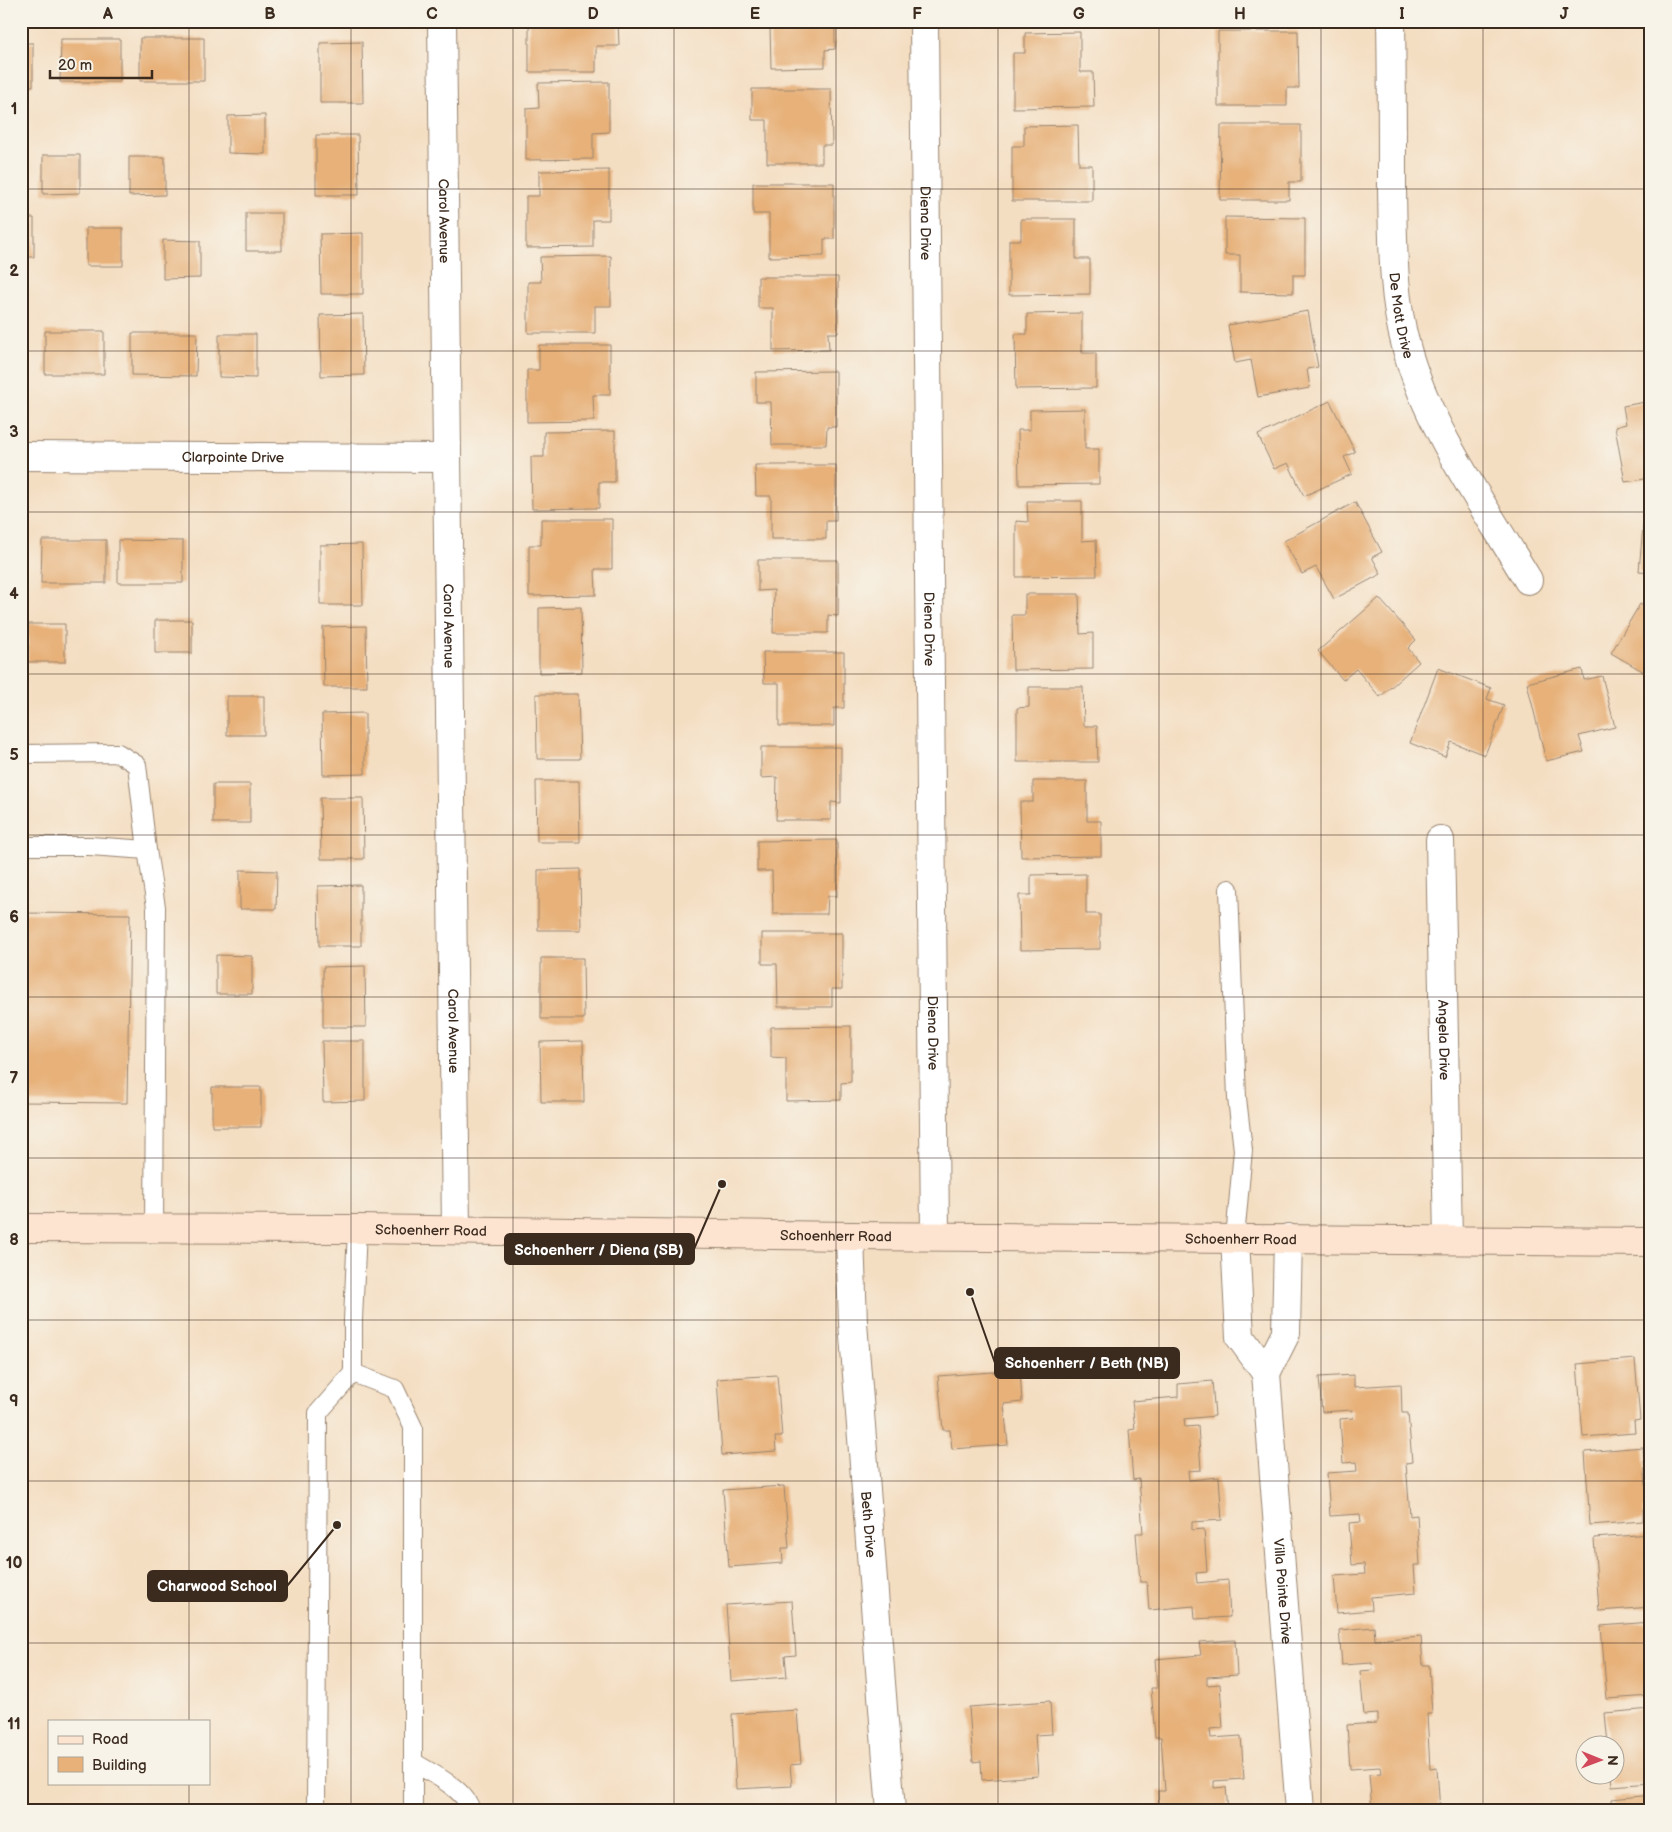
<svg xmlns="http://www.w3.org/2000/svg" width="1672" height="1832" font-family="'Balsamiq Sans',sans-serif">
	<style>
		.building { fill: #e7b179 }
		.lines { fill: none; stroke-linecap: round; stroke-linejoin: round }
		.service-casing { stroke: #988470; stroke-width: 20 }
		.minor-casing { stroke: #988470; stroke-width: 30 }
		.secondary-casing { stroke: #988470; stroke-width: 30 }
		.service { stroke: #fff; stroke-width: 18 }
		.minor { stroke: #fff; stroke-width: 28 }
		.secondary { stroke: #fde4d1; stroke-width: 28 }
		.grid { fill: none; stroke: #3b2a1e; stroke-width: 1; stroke-opacity: 0.55 }
		.labels { text-anchor: middle; stroke-width: 4.5; stroke-linejoin: round; paint-order: stroke }
		.street-label { font-size: 14px; fill: #3b2a1e; stroke: #f7f3e8 }
		.leader { fill: none; stroke: #3b2a1e; stroke-width: 2 }
		.callout-dot { fill: #3b2a1e; stroke: #f7f3e8; stroke-width: 2 }
		.callout { fill: #3b2a1e; stroke: #3b2a1e; stroke-width: 2 }
		.callout-label { font-size: 15px; text-anchor: middle; font-weight: bold; fill: #fff }
		.neatline { fill: none; stroke: #3b2a1e; stroke-width: 2 }
		.grid-label { font-size: 16px; text-anchor: middle; font-weight: bold; fill: #3b2a1e }
	</style>
	<rect width="100%" height="100%" fill="#f7f3e8"/>
	<filter id="ink" filterUnits="userSpaceOnUse"><feTurbulence type="fractalNoise" baseFrequency=".02" numOctaves="2"/><feDisplacementMap in="SourceGraphic" scale="10" xChannelSelector="R" yChannelSelector="G"/><feConvolveMatrix kernelMatrix="1 2 1 2 8 2 1 2 1" color-interpolation-filters="sRGB"/></filter>
	<filter id="wash" filterUnits="userSpaceOnUse"><feTurbulence type="fractalNoise" baseFrequency=".0096" numOctaves="4" result="noise"/><feDisplacementMap in="SourceGraphic" scale="20" xChannelSelector="R" yChannelSelector="G"/><feGaussianBlur stdDeviation="1.12" result="paint"/><feColorMatrix in="noise" values="0 0 0 0 0 0 0 0 0 0 0 0 0 0 0 0 0 1.4 0 .05"/><feComposite in="paint" operator="in"/></filter>
	<g filter="url(#wash)">
		<rect width="100%" height="100%" fill="#f4dec2"/>
		<g id="blocks">
			<!-- building -->
			<path class="building" d="M529 21H618L619 46H596V72H529Z
				M755 21H835V49L825 50V67L771 68 770 25H755Z
				M1218 31H1298L1299 88H1287V106H1218Z
				M1080 32V72H1093L1094 107 1013 108V53H1025V33Z
				M140 38H204V81H140Z
				M61 39H120V82H60Z
				M362 42 363 103H320V43Z
				M21 43H33V86H21Z
				M609 82V132L593 133V159L526 160V109L539 108 538 83Z
				M752 89H831L832 145H822V163H767V120H752Z
				M265 115V154L228 153V116Z
				M1078 125 1079 165H1092V201H1012V146H1024V126Z
				M1221 125H1301V182H1289V200H1220Z
				M316 135H358L359 195H316Z
				M43 155H80V193L43 194Z
				M129 157H165V195L129 196Z
				M609 170V220H593V247L526 248V196H539V171Z
				M753 183H834V239H824V256L769 257V214H753Z
				M246 213H282V251H246Z
				M1225 217 1305 218V275H1293V293L1240 292V255H1225Z
				M21 218H34V257H21Z
				M1021 219H1076V259H1090V294L1009 295V240H1021Z
				M86 228H123V266H86Z
				M363 233V294H321L320 234Z
				M163 240 200 241V278L163 279Z
				M611 256V306H595V333H528V282H541L540 257Z
				M758 277H838V333H828L829 350 773 351V308H758Z
				M1308 311 1318 367 1307 369 1310 388 1258 397 1251 360 1235 363 1228 325Z
				M1082 313V353H1096V388L1016 389 1015 334H1027V314Z
				M363 314 364 375 321 376 320 315Z
				M45 331H104V374H45Z
				M132 333H197L196 376 132 375Z
				M219 334H256V378L219 377Z
				M539 345H610V395H593L594 421 527 422V370H539Z
				M836 371V427H827L826 445H772L771 402H756V372Z
				M1330 401 1355 452 1344 457 1352 474 1304 496 1288 463 1274 469 1258 435Z
				M1651 401V478L1625 482 1615 427 1626 424 1623 406Z
				M1085 409V449H1099V484L1019 485 1018 430H1030V410Z
				M615 431V482H599V508L532 509 531 457H544V432Z
				M755 465H836V521H826V539H771V496H756Z
				M1027 501H1082V541L1096 540 1097 576 1016 577V521L1028 522Z
				M1355 502 1382 552 1372 557 1381 574 1334 599 1316 567 1302 574 1284 541Z
				M1644 515H1651V572L1639 571Z
				M541 519H612V569H595L596 595 529 596V545H541Z
				M42 540H106V583H41Z
				M118 540 183 541V583H118Z
				M362 544 363 605H320V545Z
				M758 560H838V616L828 615V633H773L774 590 758 591Z
				M1025 594H1079L1080 634 1093 633V669L1013 670 1012 615H1025Z
				M1379 598 1416 640 1408 648 1419 662 1380 697 1356 669 1343 680 1318 651Z
				M1640 604 1651 611V676L1611 653Z
				M581 607 582 672 539 673V608Z
				M155 620H192V653H155Z
				M28 624H65V662H28Z
				M366 626 367 687H324L323 627Z
				M763 652H844V708H834V726H779V683H764Z
				M1438 668 1491 688 1487 699 1504 705 1485 755 1451 742 1445 757 1410 743Z
				M1582 669 1584 680 1602 676 1615 727 1579 736 1584 752 1546 761 1527 683Z
				M1029 687H1083L1084 726H1097L1098 762H1017V708L1029 707Z
				M536 694H578L580 759H537Z
				M227 696H264V735H227Z
				M365 713V774L323 775 322 714Z
				M761 747H841V803L831 802V820H776L777 777 761 778Z
				M536 781H579L580 842H537Z
				M1033 781H1087V821H1101V856L1021 857 1020 802H1033Z
				M213 784H250V823H213Z
				M320 798H363L364 859H321Z
				M837 840V896H828L827 914H773L772 871H757V841Z
				M580 869 581 930H538V870Z
				M240 870 277 871 276 909H240Z
				M1086 874V914H1100V949L1020 950 1019 895H1031V875Z
				M361 885V946H319L318 886Z
				M21 913 130 914 127 1103 21 1102Z
				M762 933H842V989H832V1007H778L777 964H762Z
				M216 955 252 956V994H216Z
				M541 958H583L584 1019H541Z
				M365 966 366 1027H323V967Z
				M851 1026V1082L841 1083V1100L786 1101V1058L771 1057V1027Z
				M322 1041H365V1101L323 1102Z
				M583 1041 584 1102H541L540 1042Z
				M212 1087H261V1127H212Z
				M1635 1359 1640 1420 1634 1421 1635 1433 1583 1437 1577 1364Z
				M1020 1370 1022 1402 1004 1404 1008 1445 952 1449 950 1430H943L938 1376Z
				M777 1375 782 1437H775L776 1451 722 1455 717 1379Z
				M1354 1375V1387L1401 1384 1402 1413H1408L1412 1462 1406 1463 1410 1516 1417 1515 1420 1565H1414L1416 1593 1371 1597 1372 1610 1337 1613 1334 1576 1365 1574 1364 1564 1352 1565 1349 1523 1361 1522 1360 1514 1330 1516 1327 1473 1357 1471 1356 1462 1343 1463 1340 1419 1353 1418 1352 1410 1322 1412 1319 1377Z
				M1212 1381 1215 1416 1184 1419 1185 1427 1198 1426 1201 1470 1188 1471 1189 1480 1219 1477 1222 1520 1192 1522V1530L1204 1529 1207 1572 1196 1573 1197 1583 1228 1580 1230 1617 1195 1619 1194 1606 1149 1610 1147 1582H1140L1136 1533H1143L1139 1479 1133 1480 1129 1430 1135 1429 1132 1401 1178 1397V1384Z
				M1643 1447 1648 1509H1643V1521L1590 1525 1585 1452Z
				M784 1486 789 1548H782L783 1563 729 1567 723 1490Z
				M1651 1534V1607L1599 1611 1594 1538Z
				M792 1601 796 1655 785 1656 787 1677 731 1681 726 1605Z
				M1651 1622V1696L1607 1699 1601 1626Z
				M1374 1627 1375 1640 1421 1636 1423 1665H1429L1432 1714H1427L1430 1769 1437 1768 1440 1811H1372L1369 1774 1381 1773 1380 1767 1350 1769 1347 1725 1377 1723V1714L1364 1715 1360 1671 1373 1670 1372 1663 1342 1665 1339 1630Z
				M1235 1640 1237 1675 1207 1677V1685L1220 1684 1223 1728 1210 1729 1211 1738 1241 1736 1244 1779 1214 1781V1788L1226 1787 1228 1811H1159L1158 1791H1165L1161 1737H1155L1151 1688H1157L1155 1659 1201 1655 1199 1642Z
				M1050 1701 1052 1734 1035 1735 1038 1776 982 1780 981 1761 973 1762 969 1707Z
				M1651 1709V1783L1612 1786 1611 1774H1614V1744H1608L1605 1713Z
				M797 1710 801 1764 790 1765 792 1786 736 1789 732 1714Z
				M1651 1795V1811H1613L1612 1799Z"/>
		</g>
	</g>
	<g filter="url(#ink)">
		<use href="#blocks" fill-opacity="0" stroke="#988470" stroke-width="1"/>
		<g class="lines">
			<!-- service casing -->
			<g class="service-casing">
				<path id="service" d="M21 754 118 753 137 765 147 850
					M21 846H90L147 850 156 907 154 1229
					M1229 889 1237 1098 1243 1150 1235 1238
					M353 1373 395 1389 413 1427V1811
					M413 1762C430 1772 467 1790 471 1811
					M316 1811 318 1413 353 1373V1320L357 1229"/>
			</g>
			<!-- minor casing -->
			<g class="minor-casing">
				<g id="minor">
					<path id="s1" d="M442 21 456 1230"/>
					<path id="s2" d="M924 21 935 1236"/>
					<path id="s3" d="M1391 21C1392 77 1392 132 1392 188 1393 239 1392 296 1406 346 1427 426 1486 509 1528 580"/>
					<path id="s4" d="M21 456 446 458"/>
					<path id="s5" d="M1440 840 1448 1239"/>
					<path id="s6" d="M850 1236 853 1323 891 1811"/>
					<path d="M1235 1238 1240 1337 1266 1373 1286 1333 1288 1238"/>
					<path id="s7" d="M1266 1373 1300 1811"/>
				</g>
			</g>
			<!-- secondary casing -->
			<g class="secondary-casing">
				<g id="secondary">
					<path id="s8" d="M21 1228 357 1229 850 1236 1651 1242"/>
				</g>
			</g>
			<!-- service -->
			<use href="#service" class="service"/>
			<!-- minor -->
			<use href="#minor" class="minor"/>
			<!-- secondary -->
			<use href="#secondary" class="secondary"/>
		</g>
	</g>
	<!-- grid -->
	<path class="grid" d="M189 21V1721M351 21V1811M513 21V1811M674 21V1811M836 21V1811M998 21V1811M1159 21V1811M1321 21V1811M1483 21V1811M21 189H1651M21 351H1651M21 512H1651M21 674H1651M21 835H1651M21 997H1651M21 1158H1651M21 1320H1651M21 1481H1651M21 1643H1651M189 1783V1811"/>
	<g class="labels">
		<!-- street labels -->
		<g class="street-label">
			<text dy="5" stroke="none"><textPath href="#s1" startOffset="200">Carol Avenue</textPath></text>
			<text dy="5" stroke="none"><textPath href="#s2" startOffset="202">Diena Drive</textPath></text>
			<text dy="5" stroke="none"><textPath href="#s3" startOffset="295">De Mott Drive</textPath></text>
			<text dy="5" stroke="none"><textPath href="#s4" startOffset="212">Clarpointe Drive</textPath></text>
			<text dy="5" stroke="none"><textPath href="#s1" startOffset="605">Carol Avenue</textPath></text>
			<text dy="5" stroke="none"><textPath href="#s2" startOffset="608">Diena Drive</textPath></text>
			<text dy="5" stroke="none"><textPath href="#s1" startOffset="1010">Carol Avenue</textPath></text>
			<text dy="5" stroke="none"><textPath href="#s2" startOffset="1012">Diena Drive</textPath></text>
			<text dy="5" stroke="none"><textPath href="#s5" startOffset="200">Angela Drive</textPath></text>
			<text dy="5" stroke="none"><textPath href="#s8" startOffset="410">Schoenherr Road</textPath></text>
			<text dy="5" stroke="none"><textPath href="#s8" startOffset="815">Schoenherr Road</textPath></text>
			<text dy="5" stroke="none"><textPath href="#s8" startOffset="1220">Schoenherr Road</textPath></text>
			<text dy="5" stroke="none"><textPath href="#s6" startOffset="289">Beth Drive</textPath></text>
			<text dy="5" stroke="none"><textPath href="#s7" startOffset="219">Villa Pointe Drive</textPath></text>
		</g>
	</g>
	<!-- callouts -->
	<path class="leader" d="M722 1184L694 1249M970 1292L995 1363M337 1525L287 1586"/>
	<g class="callout-dot">
		<circle cx="722" cy="1184" r="5"/>
		<circle cx="970" cy="1292" r="5"/>
		<circle cx="337" cy="1525" r="5"/>
	</g>
	<g class="callout">
		<rect x="505" y="1234" width="189" height="30" rx="5"/>
		<rect x="995" y="1348" width="184" height="30" rx="5"/>
		<rect x="148" y="1571" width="139" height="30" rx="5"/>
	</g>
	<g class="callout-label">
		<text x="599" y="1255">Schoenherr / Diena (SB)</text>
		<text x="1087" y="1368">Schoenherr / Beth (NB)</text>
		<text x="217" y="1591">Charwood School</text>
	</g>
	<!-- margin -->
	<rect width="1672" height="1832" fill="none" stroke="#f7f3e8" stroke-width="55"/>
	<!-- legend -->
	<rect x="48" y="1720" width="162" height="65" fill="#f7f3e8" stroke="#aca397"/>
	<rect x="58" y="1736" width="25" height="8" fill="#fde4d1" stroke="#aca397"/>
	<text x="92" y="1744" font-size="15" fill="#3b2a1e">Road</text>
	<rect x="58" y="1757" width="25" height="15" fill="#e7b179" stroke="#aca397"/>
	<text x="92" y="1770" font-size="15" fill="#3b2a1e">Building</text>
	<!-- north arrow -->
	<g transform="translate(1600 1760) rotate(91)"><circle r="24" fill="#f7f3e8" stroke="#aca397"/>
	<path d="M0-4L9 19L0 12L-9 19Z" fill="#d1495b"/>
	<text y="-8" font-size="14" font-weight="bold" text-anchor="middle" fill="#3b2a1e">N</text>
	</g>
	<!-- scale -->
	<path d="M50 70v8h102v-8" fill="none" stroke="#3b2a1e" stroke-width="2.5"/>
	<text x="58" y="70" font-size="15" fill="#3b2a1e" stroke="#f7f3e8" stroke-width="4" paint-order="stroke">20 m</text>
	<rect x="28" y="28" width="1616" height="1776" class="neatline"/>
	<g class="grid-label">
		<text x="108" y="19">A</text>
		<text x="270" y="19">B</text>
		<text x="432" y="19">C</text>
		<text x="593" y="19">D</text>
		<text x="755" y="19">E</text>
		<text x="917" y="19">F</text>
		<text x="1079" y="19">G</text>
		<text x="1240" y="19">H</text>
		<text x="1402" y="19">I</text>
		<text x="1564" y="19">J</text>
		<text x="14" y="114">1</text>
		<text x="14" y="276">2</text>
		<text x="14" y="437">3</text>
		<text x="14" y="599">4</text>
		<text x="14" y="760">5</text>
		<text x="14" y="922">6</text>
		<text x="14" y="1083">7</text>
		<text x="14" y="1245">8</text>
		<text x="14" y="1406">9</text>
		<text x="14" y="1568">10</text>
		<text x="14" y="1729">11</text>
	</g>
</svg>
